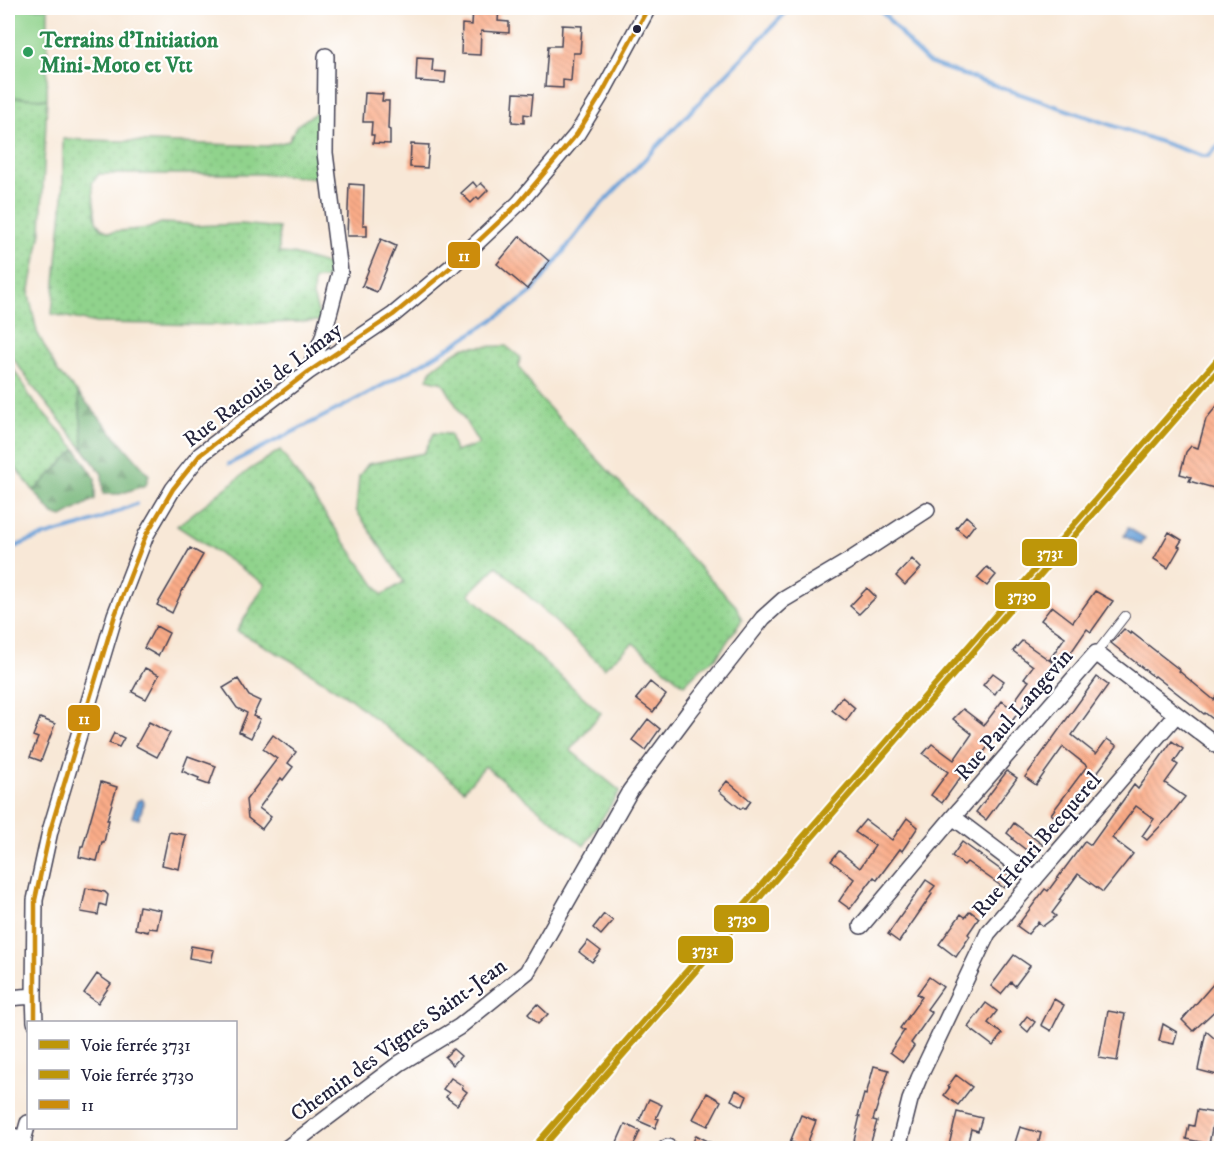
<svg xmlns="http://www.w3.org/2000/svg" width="1229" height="1156" font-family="'IM FELL DW Pica',serif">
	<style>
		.grass { fill: url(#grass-dots); stroke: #597a64; stroke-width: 1.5 }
		.forest { fill: url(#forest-firs); stroke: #4b6c5a; stroke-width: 1.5 }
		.pitch { fill: #90d38c; stroke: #597a64; stroke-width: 1.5 }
		.water { fill: url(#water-ripples); stroke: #46628a; stroke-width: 1.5 }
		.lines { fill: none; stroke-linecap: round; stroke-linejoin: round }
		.stream { stroke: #6ba1d8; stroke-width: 4 }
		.building { fill: url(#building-back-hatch) }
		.service-casing { stroke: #424052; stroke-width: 10 }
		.minor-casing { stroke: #424052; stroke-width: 18 }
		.service { stroke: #fff; stroke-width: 8 }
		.minor { stroke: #fff; stroke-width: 15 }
		.bus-1-casing { stroke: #fff; stroke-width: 9 }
		.bus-1 { stroke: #cc8c0c; stroke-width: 4.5 }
		.rail-1-casing { stroke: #fff; stroke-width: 10 }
		.rail-2-casing { stroke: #fff; stroke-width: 10 }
		.rail-1 { stroke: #bd9609; stroke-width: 6 }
		.rail-2 { stroke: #bd9609; stroke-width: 6 }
		.bus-dot { fill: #22223b; stroke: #fff; stroke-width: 2 }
		.leisure-dot { fill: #2e9e5b; stroke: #fff; stroke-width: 2 }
		.labels { text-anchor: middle; stroke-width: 4.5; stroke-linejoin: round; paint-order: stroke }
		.leisure-label { font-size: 22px; font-weight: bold; fill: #27864d; stroke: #fff; text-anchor: start }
		.street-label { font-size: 22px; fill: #22223b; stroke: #fff }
		.line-badge { stroke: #fff; stroke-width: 2 }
		.badge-label { font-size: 16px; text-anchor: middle; font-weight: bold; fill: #fff }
	</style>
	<defs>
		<pattern id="grass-dots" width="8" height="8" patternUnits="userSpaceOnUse" patternTransform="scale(1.5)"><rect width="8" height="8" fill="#90d38c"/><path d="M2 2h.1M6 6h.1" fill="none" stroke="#7cb57a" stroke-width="1.8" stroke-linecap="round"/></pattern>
		<pattern id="forest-firs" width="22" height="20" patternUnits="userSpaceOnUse" patternTransform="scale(1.5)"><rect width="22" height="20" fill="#74b578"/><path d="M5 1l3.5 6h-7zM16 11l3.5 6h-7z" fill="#5f9364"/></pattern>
		<pattern id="water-ripples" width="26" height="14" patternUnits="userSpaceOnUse" patternTransform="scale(1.5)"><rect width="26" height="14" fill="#6ba1d8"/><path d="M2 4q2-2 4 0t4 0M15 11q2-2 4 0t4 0" fill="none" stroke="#5883b0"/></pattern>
		<pattern id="building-back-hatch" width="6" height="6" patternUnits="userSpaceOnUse" patternTransform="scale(1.5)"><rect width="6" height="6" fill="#faac88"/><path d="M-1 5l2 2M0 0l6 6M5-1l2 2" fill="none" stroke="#d69476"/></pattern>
	</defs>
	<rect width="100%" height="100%" fill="#fff"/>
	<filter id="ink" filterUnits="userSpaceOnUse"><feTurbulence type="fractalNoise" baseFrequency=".0167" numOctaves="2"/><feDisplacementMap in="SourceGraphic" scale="12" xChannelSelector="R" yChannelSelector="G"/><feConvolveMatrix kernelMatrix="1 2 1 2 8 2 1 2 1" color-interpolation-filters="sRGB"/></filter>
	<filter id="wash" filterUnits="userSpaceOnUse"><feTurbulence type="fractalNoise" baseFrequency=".008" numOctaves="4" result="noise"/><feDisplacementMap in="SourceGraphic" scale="24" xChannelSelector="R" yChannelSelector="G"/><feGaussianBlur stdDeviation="1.35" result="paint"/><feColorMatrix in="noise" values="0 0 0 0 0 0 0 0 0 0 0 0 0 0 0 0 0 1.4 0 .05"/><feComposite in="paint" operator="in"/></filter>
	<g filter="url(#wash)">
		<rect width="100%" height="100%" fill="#f8e8d7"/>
		<!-- grass -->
		<path class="grass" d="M8 97 47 99 41 232 29 294 37 332 58 372 78 393 84 450 34 388 8 351Z
			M320 110V176L317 178 261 174H99L92 183 96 221 101 228 109 232 149 228 161 223 186 224 193 226 241 224 279 228V253L293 254 332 266 334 277 314 280 313 296 321 321 214 325 96 323 52 314 63 198V139L267 146 289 141 296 126Z
			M506 346 520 357 519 366 538 396 736 606 742 620 716 658 702 667 684 685 633 643 604 668 497 566 469 594 601 713 570 750 620 791 584 846 485 766 464 790 348 697 292 661 237 631 265 584 177 526 249 470 280 450 382 595 404 582 356 510 359 476 368 464 424 453 434 433 450 434 455 452 479 444 443 383 427 379 432 369 448 357 465 347Z
			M8 361 26 388 28 395 76 449 34 491 8 458Z"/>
		<!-- forest -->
		<path class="forest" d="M78 393 149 475 146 485 120 494H103L102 474 84 450Z
			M76 449 95 478V499L62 517 53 514 34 491Z"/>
		<!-- pitch -->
		<path class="pitch" d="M8 8H48L47 99 8 97Z"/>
		<!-- water -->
		<path class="water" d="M1128 528 1145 538 1141 545 1124 536Z
			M142 799 144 802 139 819 132 817 137 801Z"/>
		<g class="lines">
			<!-- stream -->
			<path class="stream" d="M879 8 914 49 929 63 1202 156H1208L1222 143
				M229 464C302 427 375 392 445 350 475 331 505 314 533 291L594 212 790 8
				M8 551C31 537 57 533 83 525 101 519 118 511 136 504"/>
		</g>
		<g id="blocks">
			<!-- building -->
			<path class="building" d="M473 8H499L498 21 509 22V33L481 31 480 55 461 54 462 24 472 25Z
				M562 25 582 26 580 53H573L571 81 563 80V88L545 87 548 46H561Z
				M417 58 433 59 432 71 446 72 445 83 416 81Z
				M365 93 383 94 382 101H389L388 129 390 130V144L373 143 374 135H371L372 122H363Z
				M514 93 533 94 531 115 524 114V123L512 122Z
				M411 144 429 145 427 168 410 167Z
				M473 182 477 187 481 183 488 190 479 199 477 197 471 203 461 193Z
				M349 184 364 185 363 225H367V236H347Z
				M520 236 549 261 527 289 497 264Z
				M381 239 396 246 377 292 362 286Z
				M1221 401V490L1189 481 1191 477 1180 474 1186 452 1191 446 1198 448 1206 419Z
				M966 516 975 524 966 536 956 528Z
				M1169 532 1182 540 1178 546 1180 547 1168 568 1154 559Z
				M190 548 203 555 181 593 172 613 157 605Z
				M912 559 921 568 905 585 896 576Z
				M987 567 996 575 987 586 977 578Z
				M867 588 876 597 859 614 850 606Z
				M1095 591 1113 601 1091 632 1087 629 1061 667 1050 659 1065 637 1041 620 1052 606 1073 622Z
				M156 626 169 633 158 656 144 648Z
				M1124 629 1130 634 1131 632 1180 670 1179 671 1214 700 1221 691V725L1205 713 1204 714 1155 676 1154 677 1111 643Z
				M1022 641 1056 665 1031 701 1028 699 1002 735 998 732 972 769 968 767 942 803 931 795 948 772 923 754 932 744 954 760 972 734 953 719 963 709 984 725 1002 701 1010 707 1029 681 1024 678 1033 666 1013 651Z
				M145 668 159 675 146 699 132 692Z
				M993 673 1004 681 995 694 983 685Z
				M1097 677 1108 685 1072 735 1096 754 1107 739 1117 746 1061 821 1051 814 1087 766 1063 747 1036 785 1025 777Z
				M238 679 249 696 260 701 253 716 260 719 251 738 239 732 247 713 237 708 223 688Z
				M650 682 666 695 653 712 636 699Z
				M842 697 855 708 846 721 832 710Z
				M40 718 55 724 41 761 30 757 38 738 33 736Z
				M648 719 660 729 645 750 632 740Z
				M149 722 170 733 157 757 136 746Z
				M114 733 124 738 119 747 109 743Z
				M273 735 296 752 288 763 293 767 283 780 281 778 259 808 271 817 262 829 248 818 246 800 277 759 263 749Z
				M1172 741 1183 749 1174 762 1178 765 1165 783 1185 797 1168 818 1147 840 1142 836 1154 819 1136 806 1112 838 1133 854 1103 892 1078 874 1059 900 1061 901 1052 913 1056 916 1043 926 1038 922 1028 934 1017 926 1045 889 1048 891 1085 841 1091 845 1134 785 1138 789Z
				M188 756 216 766 209 785 198 781 199 778 182 771Z
				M1007 771 1017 778 986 820 976 812Z
				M727 781 751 801 745 809 743 807 741 809 719 791Z
				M101 782 117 787 107 820H109L104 842H102L97 861 79 857 81 846H83Z
				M907 818 918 827 902 851 900 849 877 880 874 877 850 909 839 901 854 879 831 861 839 851 860 868 875 846 855 832 865 820 892 840Z
				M1014 823 1043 845 1034 856 1012 839 1013 838 1007 833Z
				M169 832 186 835 179 869 162 865Z
				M962 842 1012 878 1004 888 967 862 964 865 952 856Z
				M926 880 935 886 930 892 932 894 899 942 888 934Z
				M86 888 105 892 108 895 106 906 100 904 98 915 81 912Z
				M139 906 161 910 157 929 149 928 148 932 135 929Z
				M970 911 979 918 968 934 970 936 956 957 939 944 961 914 965 917Z
				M604 914 613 921 601 935 593 928Z
				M588 941 601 951 592 962 579 952Z
				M191 946 214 950 211 962 189 958Z
				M1014 955 1030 966 1015 986 1011 982 1001 994 991 986Z
				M97 974 111 984 98 1003 84 993Z
				M1221 975V1005L1193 1031 1182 1020Z
				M929 977 943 987 927 1009 932 1013 911 1043 914 1046 903 1062 890 1052 904 1031 900 1028 922 997 917 994Z
				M1054 999 1064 1005 1051 1031 1041 1025Z
				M986 1003 997 1011 988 1023 1002 1034 993 1046 968 1027Z
				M537 1004 548 1014 538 1024 528 1014Z
				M1108 1011 1125 1014 1117 1061 1099 1058Z
				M1027 1016 1035 1022 1028 1032 1020 1025Z
				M1163 1024 1177 1032 1174 1044 1159 1041Z
				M1206 1031 1221 1044V1076L1198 1070Z
				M453 1049 461 1056 453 1065 445 1057Z
				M874 1066 889 1070 873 1120 877 1121 869 1149H859L860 1147 853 1145 860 1116H858L864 1094 866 1095Z
				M956 1075 972 1087 958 1105 944 1095 950 1087 948 1086Z
				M451 1078 463 1086 462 1088 467 1092 457 1105 446 1097 449 1093 443 1089Z
				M736 1090 747 1096 743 1106 731 1100Z
				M707 1093 721 1101 708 1126 693 1119Z
				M649 1099 662 1105 656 1118 659 1119 655 1128 639 1121Z
				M1197 1110 1215 1113 1209 1144 1186 1139 1189 1125 1194 1126Z
				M957 1112 982 1118 978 1131 971 1129 967 1146H963L962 1149H948Z
				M801 1115 816 1121 805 1149H791L794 1143 790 1142Z
				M625 1124 640 1131 632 1149H614Z
				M1020 1127 1041 1133 1037 1149H1013Z
				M696 1135 723 1149H690Z"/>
		</g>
	</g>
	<g filter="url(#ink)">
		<use href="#blocks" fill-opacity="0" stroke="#424052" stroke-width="1.5"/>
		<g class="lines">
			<!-- service casing -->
			<g class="service-casing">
				<path id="service" d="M1096 653 1125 616"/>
			</g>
			<!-- minor casing -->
			<g class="minor-casing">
				<path id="minor" d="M308 372 323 337 340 272 325 153 326 56
					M953 817 1035 879
					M861 926 953 817 1096 653 1222 749
					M8 998 34 996
					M35 1022 34 996 35 900 50 831 115 615 146 535 173 489 200 455 308 372 393 315 451 267 519 203 577 134 601 95 648 8
					M8 1134 24 1140
					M21 1148 28 1123
					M287 1148 400 1063 459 1027 527 972 630 791 689 712 763 618 783 600 847 562 927 510
					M666 1148 668 1147
					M898 1148 910 1100 919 1078 988 933 1176 715"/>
			</g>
			<!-- service -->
			<use href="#service" class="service"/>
			<!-- minor -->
			<use href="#minor" class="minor"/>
			<!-- bus-1 casing -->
			<g class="bus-1-casing">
				<path id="bus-1" d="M35 1022V900L50 831 115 615 146 535 173 489 200 455 308 372 393 315 451 267 519 203 577 134 601 95 648 8"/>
			</g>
			<!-- bus-1 -->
			<use href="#bus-1" class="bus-1"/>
			<!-- rail-1 casing -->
			<g class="rail-1-casing">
				<path id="rail-1" d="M533 1148 1222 354"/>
			</g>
			<!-- rail-2 casing -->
			<g class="rail-2-casing">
				<path id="rail-2" d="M542 1148 1222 366"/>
			</g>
			<!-- rail-1 -->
			<use href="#rail-1" class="rail-1"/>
			<!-- rail-2 -->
			<use href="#rail-2" class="rail-2"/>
		</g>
	</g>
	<!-- markers -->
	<circle class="bus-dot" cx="637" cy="29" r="5"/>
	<circle class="leisure-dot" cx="28" cy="52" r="6"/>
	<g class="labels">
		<!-- leisure labels -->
		<g class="leisure-label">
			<text x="40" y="47">Terrains d'Initiation<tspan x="40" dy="25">Mini-Moto et Vtt</tspan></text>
		</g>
		<!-- street labels -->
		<g class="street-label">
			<text transform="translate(262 384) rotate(-37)" y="8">Rue Ratouis de Limay</text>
			<text transform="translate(1013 714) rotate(-49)" y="8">Rue Paul Langevin</text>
			<text transform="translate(1036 844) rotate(-49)" y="8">Rue Henri Becquerel</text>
			<text transform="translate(398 1039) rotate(-36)" y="8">Chemin des Vignes Saint-Jean</text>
		</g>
	</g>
	<g class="line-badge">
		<rect x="447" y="241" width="34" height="28" rx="6" fill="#cc8c0c"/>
		<rect x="1021" y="538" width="57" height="29" rx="6" fill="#bd9609"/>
		<rect x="994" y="581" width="57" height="29" rx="6" fill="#bd9609"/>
		<rect x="67" y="704" width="34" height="28" rx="6" fill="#cc8c0c"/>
		<rect x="713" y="904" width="57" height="29" rx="6" fill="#bd9609"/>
		<rect x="677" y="935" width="57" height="29" rx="6" fill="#bd9609"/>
	</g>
	<g class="badge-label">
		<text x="464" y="261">11</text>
		<text x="1050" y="558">3731</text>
		<text x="1022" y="601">3730</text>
		<text x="84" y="724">11</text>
		<text x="742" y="924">3730</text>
		<text x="705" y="955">3731</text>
	</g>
	<!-- margin -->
	<rect width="1229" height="1156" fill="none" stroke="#fff" stroke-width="30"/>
	<!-- legend -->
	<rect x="27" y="1021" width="210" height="108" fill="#ffffff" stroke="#a7a7b1" stroke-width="1.5"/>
	<rect x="39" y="1040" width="30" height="9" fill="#bd9609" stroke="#a7a7b1" stroke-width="1.5"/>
	<text x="81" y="1051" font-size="18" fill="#22223b">Voie ferrée 3731</text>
	<rect x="39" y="1070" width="30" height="9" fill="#bd9609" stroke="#a7a7b1" stroke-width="1.5"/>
	<text x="81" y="1081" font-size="18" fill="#22223b">Voie ferrée 3730</text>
	<rect x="39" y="1100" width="30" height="9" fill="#cc8c0c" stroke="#a7a7b1" stroke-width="1.5"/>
	<text x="81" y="1111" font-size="18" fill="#22223b">11</text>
</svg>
